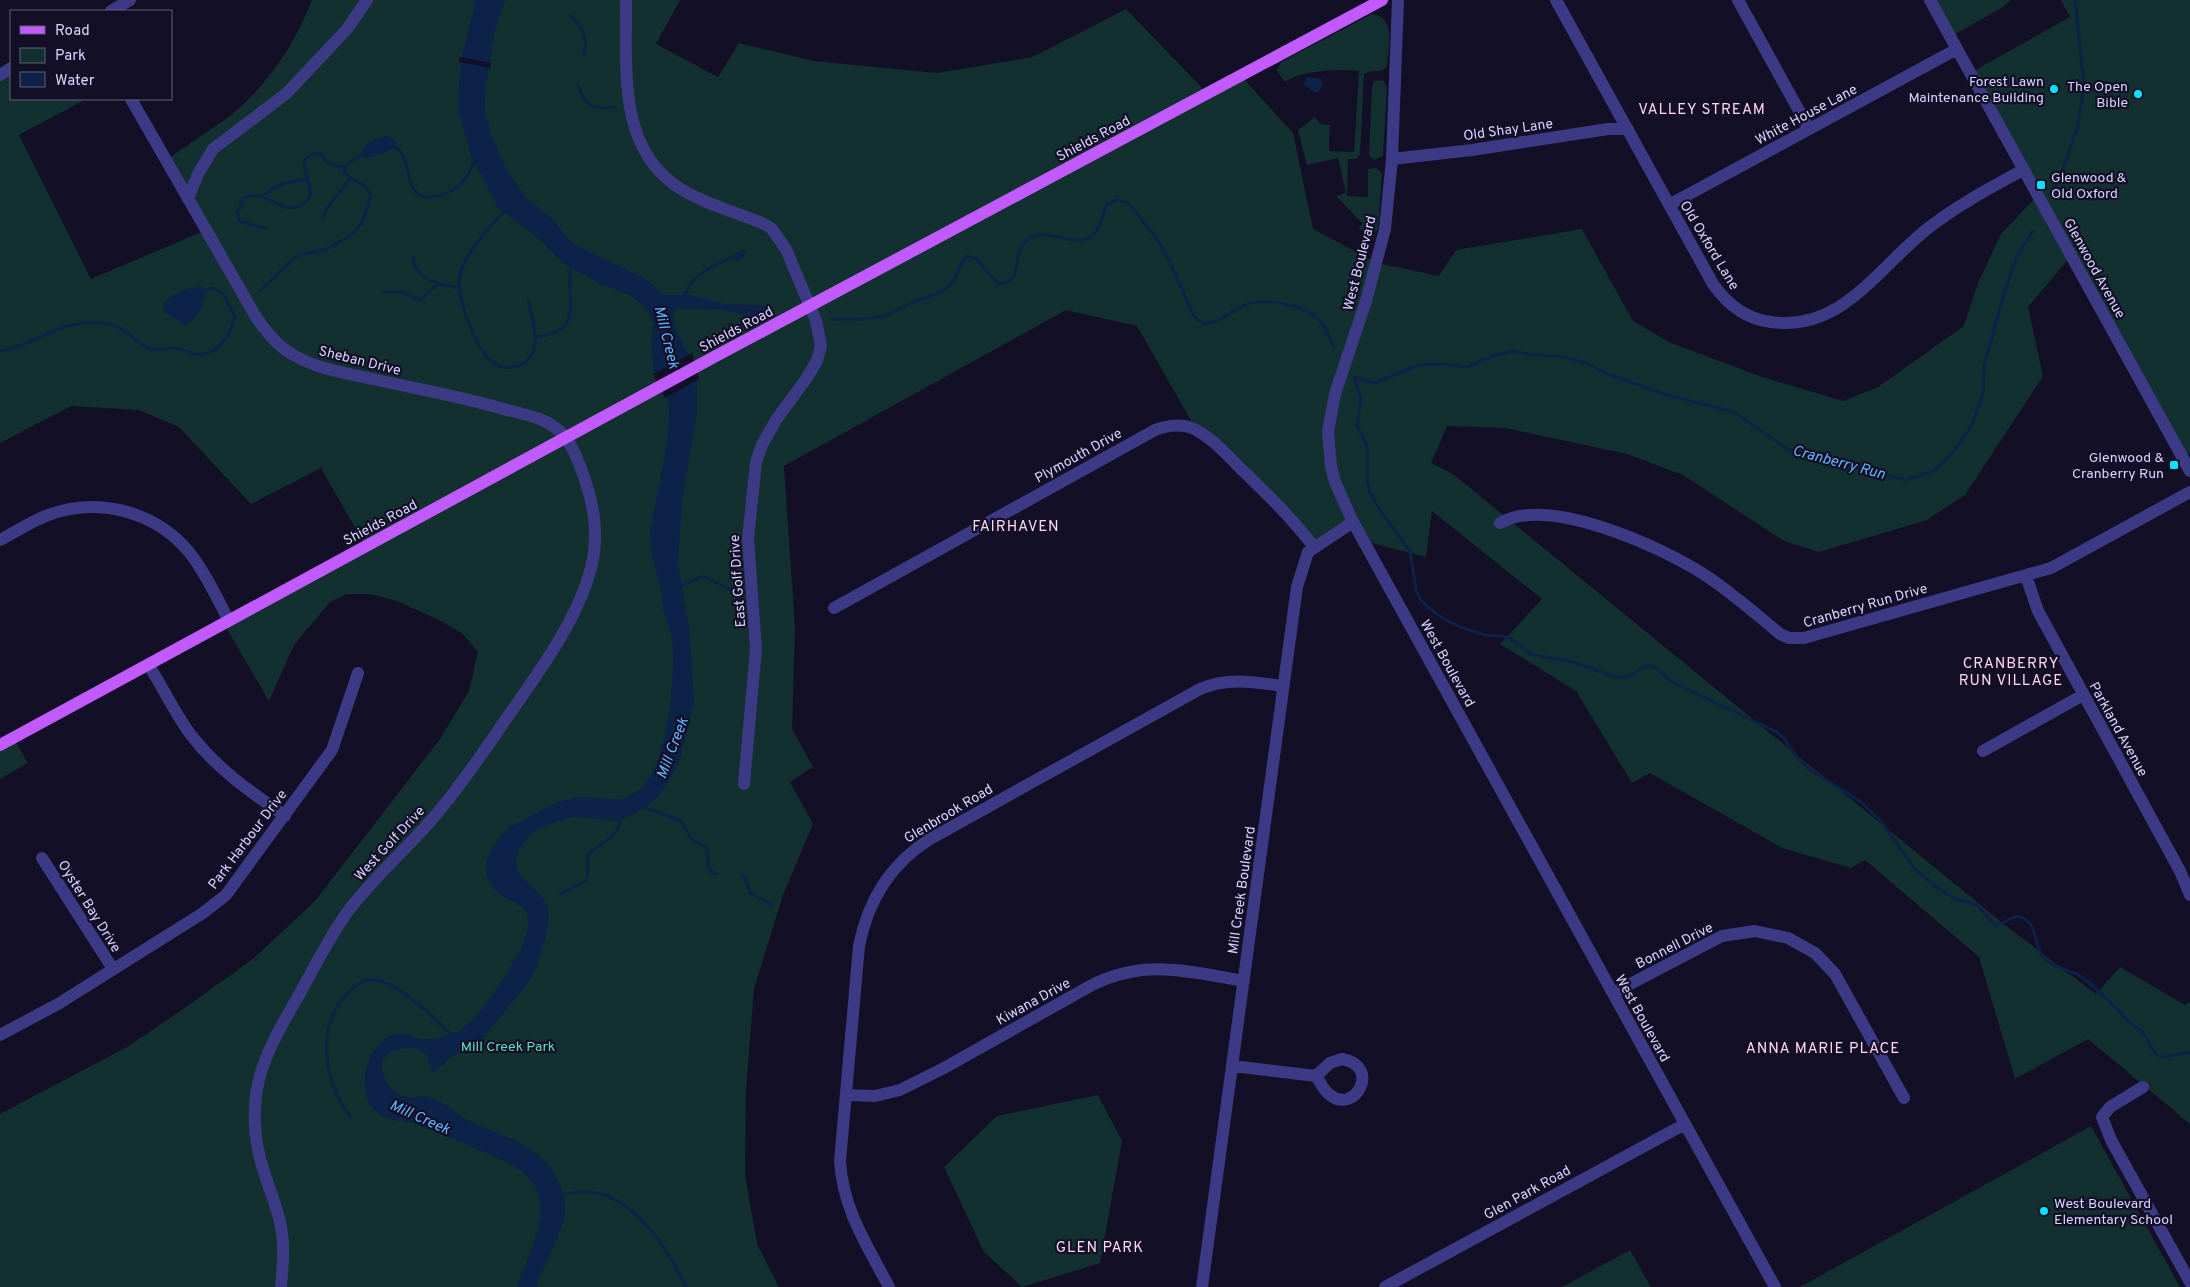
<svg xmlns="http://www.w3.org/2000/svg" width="2190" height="1287" font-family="Overpass,sans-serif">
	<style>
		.green { fill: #12302f }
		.water { fill: #0c2248 }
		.pier { fill: #130f26 }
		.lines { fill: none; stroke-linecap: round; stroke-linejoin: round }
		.stream { stroke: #0c2248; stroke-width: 3 }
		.minor { stroke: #3d3a85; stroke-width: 12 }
		.major { stroke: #c25bff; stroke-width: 12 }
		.poi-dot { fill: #00e5ff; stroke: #130f26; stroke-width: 2 }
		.labels { text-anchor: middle; stroke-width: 4.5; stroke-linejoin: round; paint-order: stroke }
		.poi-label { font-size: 14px; fill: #d9d4ff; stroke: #130f26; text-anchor: end }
		.street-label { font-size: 14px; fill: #d9d4ff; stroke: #130f26 }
		.park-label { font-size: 14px; fill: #5fe0c0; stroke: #130f26 }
		.neighbourhood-label { font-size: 15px; letter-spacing: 1px; fill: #ffd6f0; stroke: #130f26 }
		.water-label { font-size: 15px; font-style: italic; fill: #62b6ff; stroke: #130f26 }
	</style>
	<rect width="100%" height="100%" fill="#130f26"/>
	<!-- green -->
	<path class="green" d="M312 0H680L656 44 718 77 739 43 813 61 937 73 1033 57 1126 9 1208 94 1242 77 1293 133 1313 229 1377 263 1439 276 1456 250 1582 229 1633 321 1671 343 1762 377 1843 401 1878 387 1964 326 1978 283 2001 234 2037 196 1970 73 2070 17 2061 0H2190V453L2182 457 2071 256 2028 307 2043 376 1965 495 1927 520 1819 552 1784 541 1683 475 1627 454 1505 428 1447 426 1431 463 1453 474 2005 925 2096 994 2120 967 2185 1005 2190 1002V1124L2088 1039 2015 1079 1979 957 1865 860 1851 868 1782 848 1650 773 1632 783 1576 691 1500 644 1542 599 1432 511 1426 557 1364 541 1353 523 1314 547 1197 431 1137 326 1066 310 784 466 795 627 792 729 813 767 790 782 813 824 783 895 754 989 746 1089 745 1174 757 1244 779 1287H0V1114L127 1047 189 1005 254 958 315 901 440 739 469 691 478 652 463 634 443 622 397 601 369 594H347L330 602 294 645 269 701 224 624 366 547 321 468 251 504 179 427 139 410 71 406 0 443V75L11 68V99H86L19 135 91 279 206 230 166 160C187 145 209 131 230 116 267 86 295 44 312 0Z
		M1930 0H2011L2003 7 1950 37Z
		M1372 14C1397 17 1388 48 1387 66L1382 71H1371L1364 74 1360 154 1357 159H1348L1347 196 1368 197V169L1376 168 1382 173 1378 230 1368 235 1359 228 1363 224 1336 196 1346 193 1338 158 1307 165 1298 130 1315 117 1320 124 1330 125 1329 151 1354 152 1359 71C1340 69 1300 70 1285 82L1277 71 1281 62Z
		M1383 80 1387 88 1383 156 1374 160 1370 157 1369 154 1372 87 1374 81Z
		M13 737 28 763 0 779V745Z
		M1098 1095 1122 1141 1100 1263 1022 1287 984 1252 944 1167 997 1116Z
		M2091 1126 2180 1287H1800Z
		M1630 1250 1651 1287H1562Z"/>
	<!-- water -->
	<path class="water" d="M474 0H505L494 34 485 93V110L491 136 508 172 527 199 551 218 572 243 646 279 664 295H690L726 304 768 306 767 316 763 318 716 309 675 308C669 329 688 349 695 368L661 386 654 371 651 342 654 324 646 308 630 295 600 284 564 264 539 239 498 207 481 174 473 162 457 107 462 57 473 12Z
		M1309 77 1322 79 1323 86 1318 92H1314L1304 85 1306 78Z
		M385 136C392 137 396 138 397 146 392 151 367 160 362 157V149C369 142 375 139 385 136Z
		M745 249 746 253 742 260 736 261 734 256 736 253Z
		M202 286C212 295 196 321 186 325L164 312 163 305C171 292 188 289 202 286Z
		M697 380V412L682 503 678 565 689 626 694 701 679 763 662 792 649 805 631 816 618 821 575 817 555 822 540 828 530 835 520 848 516 860 517 870 521 877 542 897 547 906 549 916 546 935 538 964 530 980 479 1043 450 1058 434 1073C427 1068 431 1059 425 1053 414 1044 386 1048 382 1062 379 1075 392 1095 406 1097 415 1099 423 1094 432 1098 447 1104 459 1116 474 1123 506 1138 540 1145 557 1179 560 1186 564 1193 565 1201 567 1234 544 1257 537 1287H517C530 1245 565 1197 513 1165 481 1151 449 1136 416 1124 404 1120 389 1121 379 1114 355 1095 363 1050 390 1036 404 1029 415 1040 430 1039 443 1038 459 1033 468 1024 485 1009 512 967 522 946 526 937 531 924 527 914 522 903 508 901 500 894 473 873 489 847 509 828 529 817 551 802 574 798 601 792 619 812 644 785 668 759 676 672 672 638 671 629 666 622 664 613 662 604 662 595 660 587 657 572 651 557 650 542 649 533 652 522 654 512 659 485 673 426 668 400 667 396 664 391 662 387Z"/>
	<!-- pier -->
	<path class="pier" d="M459 57 491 63V68L459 62Z
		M692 353 699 379 665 398 653 374Z"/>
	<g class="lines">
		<!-- stream -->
		<path class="stream" d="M570 15C581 25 589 39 584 54
			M579 87C584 107 595 110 615 107
			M392 146C415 153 400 194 427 197 444 198 461 188 469 173 472 168 471 163 477 160
			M2056 188 2077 129 2084 86 2075 0
			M263 197 273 188 282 184 307 179
			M507 210C489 226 461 257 459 282 458 301 478 352 493 363 499 367 507 368 514 367 546 360 534 322 528 301
			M323 218 327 208 350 178
			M267 229 239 221 237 213 244 198C264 186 282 218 303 204 306 202 309 198 310 195 311 186 305 173 304 164 306 156 314 152 321 154L328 163 345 168
			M413 257C415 281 441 285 460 288
			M260 291 293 259 302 255 326 249 350 236 362 223 371 196C367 181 351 183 344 171L346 165 363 154
			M384 292H401L420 300 438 284
			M684 295C696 271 712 267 734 256
			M832 319C850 319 873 321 889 314 899 310 907 304 917 301 928 297 943 293 951 284 960 275 957 264 968 256L976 258 998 284C1025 282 1011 258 1024 243 1042 221 1074 252 1093 235 1100 229 1103 213 1107 204L1117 200 1128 203 1156 237 1170 262 1193 315 1203 324C1220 323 1230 311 1245 305 1265 297 1309 305 1322 323 1327 330 1330 340 1334 348
			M536 337C590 331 562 294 572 264
			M0 351C30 347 55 324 86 323 100 322 115 324 126 332 133 337 140 345 148 348 157 352 165 348 174 348 181 347 188 353 196 354 220 356 230 335 235 316L223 294 212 288 206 290
			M1354 377 1361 400 1357 425 1367 446V480L1370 493 1382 513 1410 551 1416 590 1420 599 1428 607 1444 619 1460 627 1485 635 1503 636 1513 640 1531 654 1573 662 1613 676 1625 678 1648 665 1655 667 1672 682 1775 731 1784 738 1797 757 1809 769 1861 802 1880 820 1915 869 1939 889 1956 899 1977 905 1995 925C2005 925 2013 913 2023 918 2038 925 2034 947 2044 958 2055 970 2074 969 2087 981 2102 993 2115 1007 2128 1021 2133 1026 2139 1028 2143 1033 2149 1040 2151 1050 2158 1056L2163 1057 2190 1052
			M1354 377 1374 383 1419 365 1440 364 1467 367 1493 356 1514 351 1533 355 1559 356 1587 363 1607 374 1668 395 1734 412 1789 450 1905 480 1934 471 1951 455 1972 425 1983 393 1984 366 2004 294 2017 256 2033 231
			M678 587 703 576 731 590
			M645 808 680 820 692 840 705 846 708 850V867L713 873 717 874
			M741 874 745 878 750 893 772 905
			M560 894 586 881C589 871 587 864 588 854 602 841 615 841 620 821
			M350 1117C324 1080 314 1026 350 991 357 984 367 978 377 980 403 986 435 1019 454 1037
			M559 1196C569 1193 580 1191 590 1192 635 1196 669 1251 686 1287"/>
		<!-- minor -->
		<path class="minor" d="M626 0C627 66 616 149 681 189 705 204 735 212 762 223L771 228 786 249 816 321 821 345 817 361 806 379 776 420 762 445 756 462 748 539 756 648 744 784
			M1398 0 1392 159 1385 229 1366 301 1335 394 1328 432 1331 466 1335 482 1353 522 1775 1287
			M1556 0 1713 284C1727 304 1745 319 1771 322 1841 332 1877 269 1927 229 1956 206 1990 188 2023 170
			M1738 0 1809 129
			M1930 0 2190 471
			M111 11 130 0
			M0 75 11 68
			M131 99 256 317C266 331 276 345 292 354 316 369 345 373 373 379 417 389 463 397 507 410 528 415 551 419 565 437 572 445 576 456 580 466 593 499 600 532 591 568 577 622 536 676 504 722 482 754 460 787 434 817 406 850 372 878 346 914 329 938 315 966 300 993 286 1018 271 1042 262 1069 251 1102 253 1139 264 1172 269 1188 276 1205 280 1222 285 1244 283 1265 281 1287
			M1392 159 1472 150 1608 129H1628
			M188 199 198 174 213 149 287 93 347 29 367 0
			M1669 205 1957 49
			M1500 523C1548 495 1662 547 1705 575 1731 592 1756 614 1780 634L1789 638H1804L2051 568 2190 492
			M0 540C17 531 33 520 51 514 100 497 156 512 189 552 205 572 217 598 229 621
			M2026 576 2038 611 2180 871 2190 895
			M834 608 1155 430C1169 425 1183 423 1196 430 1213 439 1227 455 1240 468 1266 493 1292 518 1314 547
			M149 666C164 689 175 714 191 735 217 769 251 792 285 816
			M1983 751 2083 695
			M42 858 113 969
			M1613 993 1722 936 1755 931 1788 938 1815 953 1835 974 1904 1098
			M0 1035 58 1004 203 913 226 895 332 750 358 673
			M1342 1059C1382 1066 1355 1115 1330 1095 1324 1091 1320 1082 1316 1076L1330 1063Z
			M1233 1066 1316 1076
			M2143 1087 2110 1107 2102 1117 2111 1140 2190 1282
			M846 1095 875 1096 900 1090 944 1068 1092 985C1146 958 1189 972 1244 981
			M889 1287C867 1245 843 1210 840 1161L859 946C868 900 890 864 930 839L1200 689C1228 677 1254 682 1283 686
			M1202 1287 1297 587 1308 552 1353 522
			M1385 1287 1685 1124"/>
		<!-- major -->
		<path class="major" d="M0 745C239 617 476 486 714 357 936 237 1160 120 1382 0"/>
	</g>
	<!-- markers -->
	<g class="poi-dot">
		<circle cx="2054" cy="89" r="5"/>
		<circle cx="2138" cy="94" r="5"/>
		<rect x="2036" y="180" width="10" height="10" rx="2.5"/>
		<rect x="2169" y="460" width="10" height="10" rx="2.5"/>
		<circle cx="2044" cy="1211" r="5"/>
	</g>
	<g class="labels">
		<!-- poi labels -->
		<g class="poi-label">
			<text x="2044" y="86">Forest Lawn<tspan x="2044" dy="16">Maintenance Building</tspan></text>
			<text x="2128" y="91">The Open<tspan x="2128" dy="16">Bible</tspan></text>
			<text x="2051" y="182" text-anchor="start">Glenwood &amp;<tspan x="2051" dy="16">Old Oxford</tspan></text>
			<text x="2164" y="462">Glenwood &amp;<tspan x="2164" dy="16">Cranberry Run</tspan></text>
			<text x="2054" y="1208" text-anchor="start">West Boulevard<tspan x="2054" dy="16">Elementary School</tspan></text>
		</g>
		<!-- street labels -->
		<g class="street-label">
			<text transform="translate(1806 114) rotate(-28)" y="5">White House Lane</text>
			<text transform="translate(1508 129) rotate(-8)" y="5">Old Shay Lane</text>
			<text transform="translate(1093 138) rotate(-28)" y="5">Shields Road</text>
			<text transform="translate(1710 245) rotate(59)" y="5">Old Oxford Lane</text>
			<text transform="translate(1359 263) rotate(-76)" y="5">West Boulevard</text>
			<text transform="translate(2095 268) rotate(61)" y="5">Glenwood Avenue</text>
			<text transform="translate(736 329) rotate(-28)" y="5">Shields Road</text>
			<text transform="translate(360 360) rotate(14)" y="5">Sheban Drive</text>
			<text transform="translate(1078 455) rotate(-29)" y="5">Plymouth Drive</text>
			<text transform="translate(380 522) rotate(-28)" y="5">Shields Road</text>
			<text transform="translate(737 581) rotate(-94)" y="5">East Golf Drive</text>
			<text transform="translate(1865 605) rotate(-16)" y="5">Cranberry Run Drive</text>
			<text transform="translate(1448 663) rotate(61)" y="5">West Boulevard</text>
			<text transform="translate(2119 729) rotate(61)" y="5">Parkland Avenue</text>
			<text transform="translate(948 813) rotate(-31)" y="5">Glenbrook Road</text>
			<text transform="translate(247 839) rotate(-53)" y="5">Park Harbour Drive</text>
			<text transform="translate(389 843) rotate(-47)" y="5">West Golf Drive</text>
			<text transform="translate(1241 890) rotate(-82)" y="5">Mill Creek Boulevard</text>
			<text transform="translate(90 906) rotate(58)" y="5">Oyster Bay Drive</text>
			<text transform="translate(1674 945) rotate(-27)" y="5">Bonnell Drive</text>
			<text transform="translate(1033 1001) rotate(-29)" y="5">Kiwana Drive</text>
			<text transform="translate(1643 1018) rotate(61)" y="5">West Boulevard</text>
			<text transform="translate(1527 1192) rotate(-29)" y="5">Glen Park Road</text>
		</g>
		<!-- park labels -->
		<g class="park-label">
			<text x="508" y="1051">Mill Creek Park</text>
		</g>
		<!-- neighbourhood labels -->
		<g class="neighbourhood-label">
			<text x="1702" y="114">VALLEY STREAM</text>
			<text x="1016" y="531">FAIRHAVEN</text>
			<text x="2011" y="668">CRANBERRY<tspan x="2011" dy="17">RUN VILLAGE</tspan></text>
			<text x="1823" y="1053">ANNA MARIE PLACE</text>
			<text x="1100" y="1252">GLEN PARK</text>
		</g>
		<!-- water labels -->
		<g class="water-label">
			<text transform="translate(667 337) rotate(76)" y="5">Mill Creek</text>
			<text transform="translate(1839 462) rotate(15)" y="5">Cranberry Run</text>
			<text transform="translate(672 748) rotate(-69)" y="5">Mill Creek</text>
			<text transform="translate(420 1117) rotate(24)" y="5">Mill Creek</text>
		</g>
	</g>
	<!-- legend -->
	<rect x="10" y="10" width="162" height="90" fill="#130f26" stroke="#625e7d"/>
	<rect x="20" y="26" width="25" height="8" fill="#c25bff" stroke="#625e7d"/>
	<text x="55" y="35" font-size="15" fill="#d9d4ff">Road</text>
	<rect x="20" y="48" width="25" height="15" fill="#12302f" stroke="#625e7d"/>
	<text x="55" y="60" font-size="15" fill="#d9d4ff">Park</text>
	<rect x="20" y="72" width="25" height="15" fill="#0c2248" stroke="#625e7d"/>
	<text x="55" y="85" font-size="15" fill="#d9d4ff">Water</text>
</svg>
